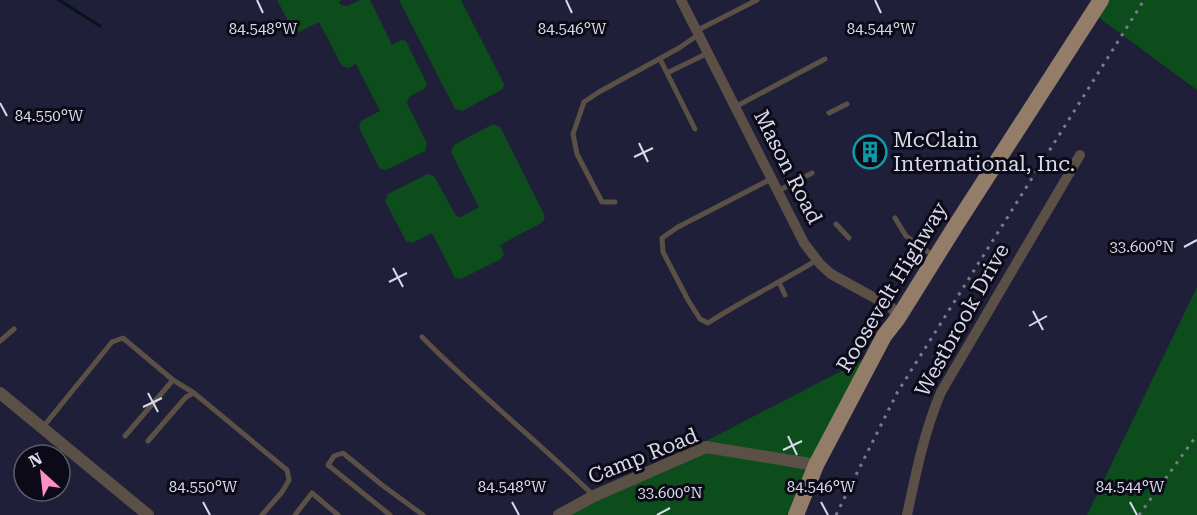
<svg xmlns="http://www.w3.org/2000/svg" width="1197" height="515" font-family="'Roboto Serif',serif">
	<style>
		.green { fill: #0d4d1c }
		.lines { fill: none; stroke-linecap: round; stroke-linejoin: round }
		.stream { stroke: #07131b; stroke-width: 3 }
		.service { stroke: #5b5046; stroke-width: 5 }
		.minor { stroke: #5b5046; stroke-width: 10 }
		.tertiary { stroke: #5b5046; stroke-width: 12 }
		.primary { stroke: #947d68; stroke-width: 16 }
		.rail { stroke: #7a7a8f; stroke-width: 3; stroke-dasharray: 3 6; stroke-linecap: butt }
		.ticks { fill: none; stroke: #d8d9ea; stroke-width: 2 }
		.labels { text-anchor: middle; stroke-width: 6; stroke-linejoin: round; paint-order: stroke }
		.poi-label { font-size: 21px; fill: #d8d9ea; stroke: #0b0a16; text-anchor: start }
		.street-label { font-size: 21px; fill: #d8d9ea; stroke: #0b0a16 }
		.ticks-label { font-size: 15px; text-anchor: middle; fill: #d8d9ea; stroke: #0b0a16; stroke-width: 6; stroke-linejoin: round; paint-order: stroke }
	</style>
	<rect width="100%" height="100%" fill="#201f39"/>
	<!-- green -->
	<path class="green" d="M277 0H342L339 2 341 5 348 6 360 0H370L392 45 401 40 406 41 427 84 424 89 409 97 407 103 427 144 425 151 386 170 380 169 359 128 361 121 380 111 356 64 349 68 342 66 319 22 299 32 293 30Z
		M399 0H461L504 84 503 89 462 111 455 109Z
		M1103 0H1197V90L1094 14Z
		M493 124 500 127 545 216 543 222 500 245 504 254 501 259 461 279 455 278 432 233 412 243 406 241 385 201 388 194 428 174 434 176 456 216 461 217 479 207 451 152 454 145Z
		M1197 287V515H1087Z
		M882 350 813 477 800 515H563Z"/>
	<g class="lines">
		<!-- stream -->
		<path class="stream" d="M59 0 100 26"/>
		<!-- service -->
		<path class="service" d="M696 31 757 0
			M660 59 695 129
			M667 73 708 53
			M735 107 825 59
			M829 113 847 104
			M771 179 678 227 662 238 663 252 688 300 700 319 708 323C743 300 781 282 817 260
			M778 191 812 173
			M615 202H602L577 154 573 134 584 102 599 92 679 48 698 35
			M895 218 906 236 934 256
			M836 224 849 238
			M779 282 785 295
			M422 337C477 393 538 441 594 496
			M0 341 14 329
			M43 427 112 342 123 338 173 380 194 393
			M125 436 173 380
			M148 441 186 397 194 393 287 470 289 480 282 492 262 515
			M295 515 312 493 338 515
			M390 515 328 465 334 456 343 453 382 485 423 515"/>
		<!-- minor -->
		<path class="minor" d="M681 0 804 243 820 264 831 274 891 307 898 318
			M907 515C916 473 924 432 941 392L1080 155"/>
		<!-- tertiary -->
		<path class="tertiary" d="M0 393 148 515
			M559 515 594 496 706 447 816 465"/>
		<!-- primary -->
		<path class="primary" d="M796 515 816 465 884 336 898 318 956 225 1101 0"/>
		<!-- rail -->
		<path class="rail" d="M836 515 897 393 1144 0
			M1139 515 1197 435"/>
	</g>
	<!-- ticks -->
	<path class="ticks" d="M257 0 263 13M566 0 572 13M875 0 881 13M0 103 7 116M639 143 648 162M634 157 653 148M1184 247 1197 240M393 268 403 287M389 282 407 273M1033 311 1043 330M1029 326 1047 316M148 393 158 412M143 407 162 398M788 436 797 455M783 450 802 441M203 502 210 515M512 502 519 515M821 502 828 515M1130 502 1137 515M657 515 670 508"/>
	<!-- icons -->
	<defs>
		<g id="building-ring" transform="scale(1.725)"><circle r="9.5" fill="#0b0a16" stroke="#0f9aa8" stroke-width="1.5"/><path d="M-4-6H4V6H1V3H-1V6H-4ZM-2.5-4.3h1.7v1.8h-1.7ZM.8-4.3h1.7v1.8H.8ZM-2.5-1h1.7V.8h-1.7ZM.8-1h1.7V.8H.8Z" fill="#0f9aa8"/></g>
	</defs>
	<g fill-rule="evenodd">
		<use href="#building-ring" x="870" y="152"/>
	</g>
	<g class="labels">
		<!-- poi labels -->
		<g class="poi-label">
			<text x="893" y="147">McClain<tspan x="893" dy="24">International, Inc.</tspan></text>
		</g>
		<!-- street labels -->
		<g class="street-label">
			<text transform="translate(788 167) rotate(63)" y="7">Mason Road</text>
			<text transform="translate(892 287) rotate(-59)" y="7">Roosevelt Highway</text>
			<text transform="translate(962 320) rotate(-61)" y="7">Westbrook Drive</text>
			<text transform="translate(643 456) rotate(-22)" y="7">Camp Road</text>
		</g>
	</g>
	<g class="ticks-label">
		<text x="263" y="34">84.548°W</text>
		<text x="572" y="34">84.546°W</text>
		<text x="881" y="34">84.544°W</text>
		<text x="49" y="121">84.550°W</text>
		<text x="1142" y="252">33.600°N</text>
		<text x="203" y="492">84.550°W</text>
		<text x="512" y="492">84.548°W</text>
		<text x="821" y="492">84.546°W</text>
		<text x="1130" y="492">84.544°W</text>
		<text x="670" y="498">33.600°N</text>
	</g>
	<!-- north arrow -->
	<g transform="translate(42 473) rotate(333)"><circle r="28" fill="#0b0a16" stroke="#5d5d6b" stroke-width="1.5"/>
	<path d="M0-4.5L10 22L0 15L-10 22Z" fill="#fb8fc4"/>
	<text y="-9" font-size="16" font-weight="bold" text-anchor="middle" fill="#d8d9ea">N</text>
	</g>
</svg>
